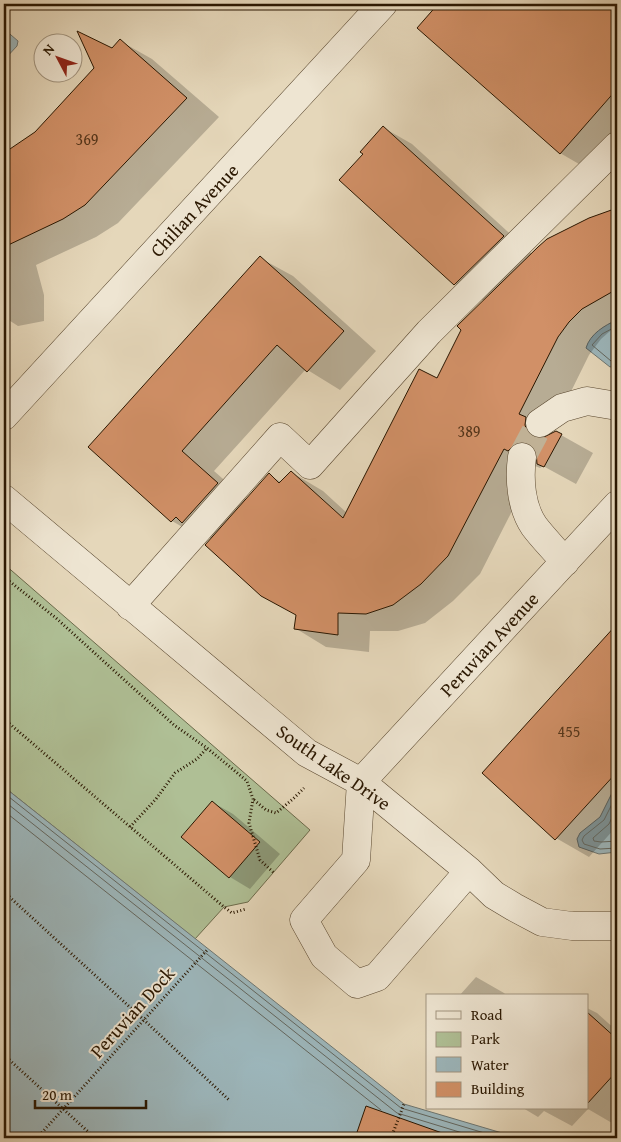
<svg xmlns="http://www.w3.org/2000/svg" width="621" height="1142" font-family="'Gentium Book Plus',serif">
	<style>
		.green { fill: #afbf95; stroke: #6c6b4b }
		.water { fill: #9cb6bb; stroke: #6e7671 }
		.shadow { fill: #0003 }
		.lines { fill: none; stroke-linecap: round; stroke-linejoin: round }
		.shore { stroke: #63665e; stroke-width: 1 }
		.building { fill: #d19067; stroke: #2a1701 }
		.minor-tunnel { stroke: #c0b195; stroke-width: 28; stroke-dasharray: 28 14; stroke-linecap: butt }
		.minor-casing { stroke: #59472f; stroke-width: 29 }
		.path { stroke: #2a1701; stroke-width: 3; stroke-dasharray: 1 2.5; stroke-linecap: butt }
		.minor { stroke: #eee5d2; stroke-width: 28 }
		.labels { text-anchor: middle; stroke-width: 4; stroke-linejoin: round; paint-order: stroke }
		.number-label { font-size: 16px; fill: #54351a }
		.street-label { font-size: 19px; fill: #2a1701; stroke: #eee5d2 }
	</style>
	<rect width="100%" height="100%" fill="#e5d7ba"/>
	<filter id="stains"><feTurbulence type="fractalNoise" baseFrequency=".004" numOctaves="4"/><feColorMatrix values="0 0 0 0 .2 0 0 0 0 .09 0 0 0 0 .02 0 0 0 .5 -.17"/></filter>
	<radialGradient id="worn" r=".72"><stop offset=".6" stop-color="#630" stop-opacity="0"/><stop offset="1" stop-color="#630" stop-opacity=".3"/></radialGradient>
	<!-- green -->
	<path class="green" d="M4 564 310 830 248 902 224 907 195 939 4 787Z"/>
	<!-- water -->
	<path class="water" d="M4 29 18 41 17 46 4 60Z
		M617 320V365L610 367 586 348C590 334 605 325 617 320Z
		M4 787 404 1104 519 1138H4Z
		M617 791V852L599 854 579 847 577 839 580 833 600 817 612 793Z"/>
	<!-- shadow -->
	<path class="shadow" d="M439 4H487L495 11 501 4H617V141L591 171 560 153 418 28Z
		M120 41 152 59 219 117 118 223 96 237 36 265 44 295V321L18 326 4 317V154L36 132Z
		M384 128 412 144 532 254 611 212 617 211V325L601 339 589 355 551 432 561 435 593 453 576 484 543 466 540 468 535 466 480 574 453 601 425 623 398 631H370L369 652 326 647 295 628 297 615 212 539 208 537 205 540 172 521 90 447 260 258 293 276 376 351 340 390 306 369 214 471 247 500 269 475 281 482 291 472 323 491 347 513 438 379 484 301 455 284 341 180 364 154Z
		M617 626V826L589 857 556 838 484 773Z
		M212 802 233 814 280 854 250 889 230 877 183 837Z
		M476 977 504 993 507 996H459Z
		M587 1008 597 1013 617 1031V1117L612 1123 588 1109 572 1126 544 1111 538 1117 523 1108H587Z
		M367 1108 422 1132 419 1138H357Z"/>
	<g class="lines">
		<!-- shore -->
		<path class="shore" d="M617 326 602 334 592 345 611 361H617
			M4 793 401 1108 501 1138
			M617 797 615 798 604 820 584 836 582 840 584 844 600 849 617 848
			M4 801 397 1113 479 1138
			M617 807 609 824 593 838 594 841 601 842 617 841
			M4 811 381 1110"/>
	</g>
	<!-- building -->
	<path class="building" d="M438 4H617V89L560 154 417 28Z
		M77 31 112 48 120 39 187 98 85 205 63 219 4 247V153L35 132 94 68Z
		M383 126 504 236 454 285 339 180 363 154 360 152Z
		M617 208V289L582 309 569 322 558 337 519 414 526 417 525 425 527 431 534 437 542 438 556 431 562 434 544 467 537 464 536 451 531 444 524 442 516 443 508 451 504 449 448 556 421 584 393 605 366 614 338 613V635L294 629 296 615 261 596 205 545 269 473 279 483 291 471 343 518 419 369 437 378 461 330 457 326 538 247 547 239 589 218Z
		M260 256 344 331 307 372 277 345 182 451 218 483 182 523 176 517 171 522 88 447Z
		M617 624V772L555 840 482 773Z
		M212 801 260 842 229 878 181 837Z
		M587 1012 617 1039V1071L587 1104Z
		M366 1106 445 1134 444 1138H355Z"/>
	<g class="lines">
		<!-- minor-tunnel -->
		<path class="minor-tunnel" d="M522 457 540 423"/>
		<!-- minor casing -->
		<g class="minor-casing">
			<path id="minor" d="M4 416 383 4
				M540 423 562 408 587 401 617 406
				M522 457C519 479 521 507 534 526 543 538 555 550 565 562
				M4 499 307 753 361 782 469 871 494 895 514 907 542 922 572 926H617
				M130 606 280 437 310 465 429 332 617 146
				M361 782 356 860 304 920 324 956 357 984 377 977 469 871
				M361 782 617 505"/>
		</g>
		<!-- path -->
		<path class="path" d="M4 577 56 618 174 725 207 748 247 781 253 799 249 823 260 860 274 873
			M4 719 224 907 232 913 246 909
			M254 800 266 810 276 813 293 799 304 788
			M130 827 156 799 175 773 197 759 207 748
			M4 892 144 1020 229 1100
			M4 1055 95 1138
			M37 1138 208 949
			M391 1138 404 1104"/>
		<!-- minor -->
		<use href="#minor" class="minor"/>
	</g>
	<g class="labels">
		<!-- number labels -->
		<g class="number-label">
			<text x="87" y="145">369</text>
			<text x="469" y="437">389</text>
			<text x="569" y="737">455</text>
		</g>
		<!-- street labels -->
		<g class="street-label">
			<text transform="translate(194 210) rotate(-47)" y="7">Chilian Avenue</text>
			<text transform="translate(489 644) rotate(-47)" y="7">Peruvian Avenue</text>
			<text transform="translate(334 767) rotate(35)" y="7">South Lake Drive</text>
			<text transform="translate(132 1012) rotate(-48)" y="7">Peruvian Dock</text>
		</g>
	</g>
	<!-- margin -->
	<rect width="621" height="1142" fill="none" stroke="#e5d7ba" stroke-width="20"/>
	<rect x="5" y="5" width="611" height="1132" fill="none" stroke="#2a1701" stroke-width="2.5"/>
	<rect x="10" y="10" width="601" height="1122" fill="none" stroke="#2a1701"/>
	<!-- legend -->
	<rect x="426" y="994" width="162" height="115" fill="#eee5d2" stroke="#a0937e"/>
	<rect x="436" y="1011" width="25" height="8" fill="#eee5d2" stroke="#a0937e"/>
	<text x="471" y="1020" font-size="15" fill="#2a1701">Road</text>
	<rect x="436" y="1032" width="25" height="15" fill="#afbf95" stroke="#a0937e"/>
	<text x="471" y="1044" font-size="15" fill="#2a1701">Park</text>
	<rect x="436" y="1057" width="25" height="15" fill="#9cb6bb" stroke="#a0937e"/>
	<text x="471" y="1070" font-size="15" fill="#2a1701">Water</text>
	<rect x="436" y="1082" width="25" height="15" fill="#d19067" stroke="#a0937e"/>
	<text x="471" y="1094" font-size="15" fill="#2a1701">Building</text>
	<!-- north arrow -->
	<g transform="translate(58 58) rotate(311)"><circle r="24" fill="#eee5d2" stroke="#a0937e"/>
	<path d="M0-4L9 19L0 12L-9 19Z" fill="#8f2418"/>
	<text y="-8" font-size="14" font-weight="bold" text-anchor="middle" fill="#2a1701">N</text>
	</g>
	<!-- scale -->
	<path d="M35 1100v8h111v-8" fill="none" stroke="#2a1701" stroke-width="2.5"/>
	<text x="42" y="1100" font-size="15" fill="#2a1701" stroke="#eee5d2" stroke-width="4" paint-order="stroke">20 m</text>
	<rect width="100%" height="100%" filter="url(#stains)"/>
	<rect width="100%" height="100%" fill="url(#worn)"/>
</svg>
